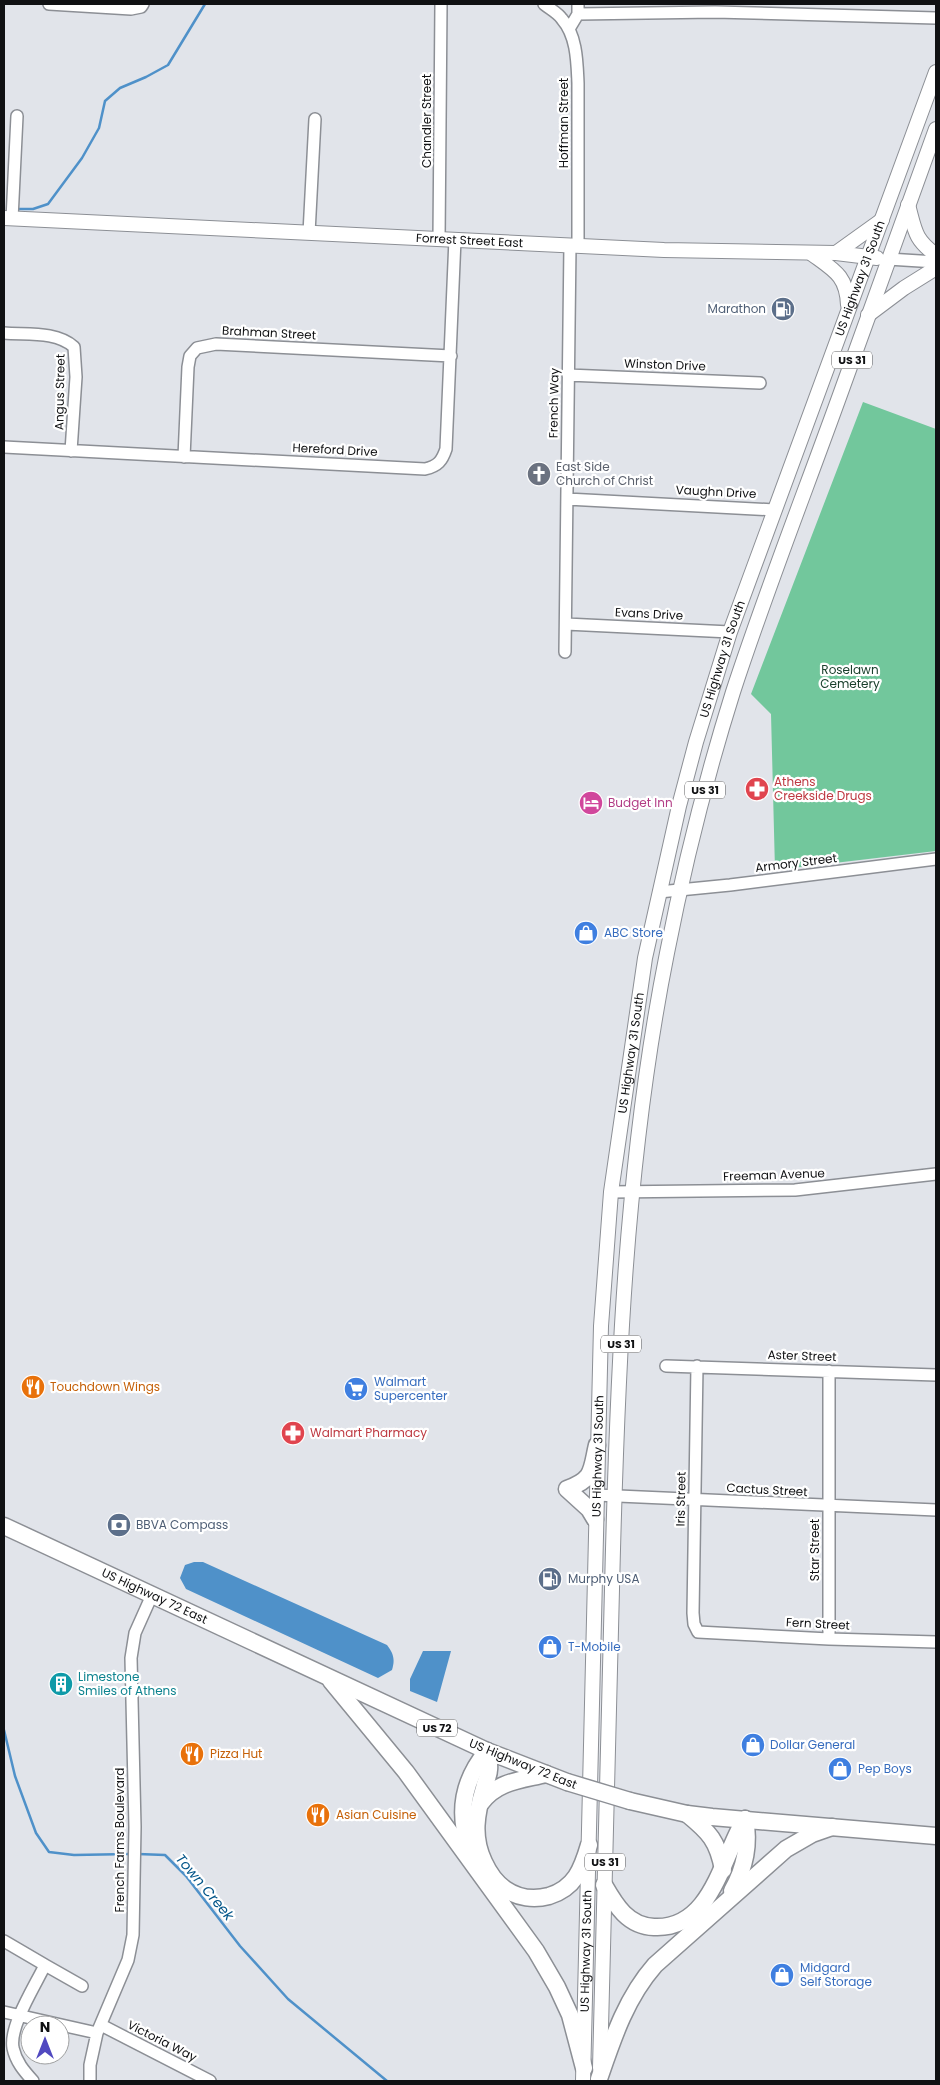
<svg xmlns="http://www.w3.org/2000/svg" width="940" height="2085" font-family="Poppins,sans-serif">
	<style>
		.green { fill: #72c79c }
		.water { fill: #4f91c9 }
		.lines { fill: none; stroke-linecap: round; stroke-linejoin: round }
		.stream { stroke: #4f91c9; stroke-width: 2.5 }
		.minor-casing { stroke: #8c8f95; stroke-width: 14 }
		.major-casing { stroke: #8c8f95; stroke-width: 16 }
		.highway-casing { stroke: #8c8f95; stroke-width: 19 }
		.minor { stroke: #fff; stroke-width: 11 }
		.major { stroke: #fff; stroke-width: 14 }
		.highway { stroke: #fff; stroke-width: 16 }
		.highway-bridge-casing { stroke: #8c8f95; stroke-width: 19; stroke-linecap: butt }
		.highway-bridge { stroke: #fff; stroke-width: 16 }
		.labels { text-anchor: middle; stroke-width: 4.5; stroke-linejoin: round; paint-order: stroke }
		.shield { fill: #fff; stroke: #58585a; stroke-width: 1 }
		.shield-label { font-size: 11px; font-weight: bold; fill: #101113 }
		.street-label { font-size: 12px; fill: #101113; stroke: #fff }
		.service-label { font-size: 12px; fill: #4e5e75; stroke: #fff; text-anchor: start }
		.worship-label { font-size: 12px; fill: #5b616d; stroke: #fff; text-anchor: start }
		.park-label { font-size: 12px; fill: #1a402d; stroke: #fff }
		.health-label { font-size: 12px; fill: #be3a42; stroke: #fff; text-anchor: start }
		.hotel-label { font-size: 12px; fill: #b23c85; stroke: #fff; text-anchor: start }
		.shop-label { font-size: 12px; fill: #366cbe; stroke: #fff; text-anchor: start }
		.food-label { font-size: 12px; fill: #c56008; stroke: #fff; text-anchor: start }
		.culture-label { font-size: 12px; fill: #0d838f; stroke: #fff; text-anchor: start }
		.water-label { font-size: 14px; font-style: italic; fill: #025589; stroke: #fff }
	</style>
	<rect width="100%" height="100%" fill="#e1e4ea"/>
	<!-- green -->
	<path class="green" d="M863 402 936 429V851L775 870 771 714 751 694Z"/>
	<!-- water -->
	<path class="water" d="M194 1562H203L387 1645C394 1654 395 1660 392 1670L378 1678 186 1589 180 1578 185 1565Z
		M423 1651H451L437 1702 410 1691V1679Z"/>
	<g class="lines">
		<!-- stream -->
		<path class="stream" d="M15 209H33L48 204 82 158 99 128 105 101 120 88 146 77 168 65 205 4
			M4 1730 15 1776 36 1833 49 1852 74 1855 130 1854
			M138 1854 165 1855 186 1876 240 1946 288 1999 387 2081"/>
		<!-- minor casing -->
		<g class="minor-casing">
			<path id="minor" d="M49 4 131 9 141 7 143 4
				M544 4C550 9 558 13 562 19 577 36 577 62 578 83V245
				M578 14 715 12 936 18
				M569 29 578 14V4
				M12 219 17 116
				M309 233 315 119
				M439 239 441 4
				M888 259 936 262
				M4 333C27 335 56 331 74 347L76 377 71 451
				M568 375 760 383
				M4 447 425 469C438 466 442 461 446 449L455 239
				M184 457 188 367 190 356 197 348 216 344 451 356
				M567 499 774 510
				M566 624 730 632
				M565 652 570 245
				M659 892 730 885 936 859
				M611 1192 795 1190 936 1174
				M666 1366 936 1375
				M697 1366 693 1613 694 1624 698 1632 829 1639 936 1642
				M596 1495 936 1510
				M829 1639V1371
				M4 1941 45 1965C35 1986 9 2026 13 2048 16 2062 24 2071 33 2081
				M45 1965 82 1986
				M4 2012 97 2033
				M101 2025 210 2081
				M90 2081V2065L97 2033 128 1960 133 1935 135 1827 131 1658 135 1633 152 1595"/>
		</g>
		<!-- major casing -->
		<g class="major-casing">
			<g id="major">
				<path d="M908 205C915 230 914 239 936 255"/>
				<path id="s1" d="M4 218 664 250 836 253 877 258"/>
				<path d="M836 253 882 220"/>
				<path d="M812 254C834 270 847 276 848 305"/>
				<path d="M868 315 904 288 936 268"/>
				<path d="M600 2068C604 1909 608 1749 612 1589 617 1376 625 1163 667 953 684 866 706 778 733 692 766 591 805 492 841 392 873 304 904 216 936 129"/>
				<path id="s2" d="M583 2081 601 1326 611 1192 645 958 679 806 696 742 730 632 936 72"/>
			</g>
		</g>
		<!-- highway casing -->
		<g class="highway-casing">
			<g id="highway">
				<path d="M595 1519 589 1509 567 1489C594 1479 591 1471 597 1445"/>
				<path id="s3" d="M4 1526 487 1751 567 1782"/>
				<path d="M331 1681 406 1772 536 1951 557 1987 570 2015 584 2068"/>
				<path d="M487 1751C488 1757 490 1764 489 1770 489 1776 485 1782 484 1788 476 1814 472 1837 484 1862 489 1873 495 1882 505 1889 518 1898 534 1900 549 1896 575 1888 582 1869 589 1845"/>
				<path d="M630 1801 687 1814 712 1817 936 1836"/>
				<path d="M481 1803C497 1781 522 1780 546 1774"/>
				<path d="M687 1814C709 1832 718 1841 723 1870"/>
				<path d="M470 1849C457 1813 463 1780 487 1751"/>
				<path d="M604 1885C616 1906 628 1926 654 1927 712 1930 722 1856 745 1819"/>
				<path d="M732 1891C745 1868 750 1845 745 1819"/>
				<path d="M599 2079C613 2038 626 1998 655 1965L786 1849 812 1834 832 1827"/>
			</g>
		</g>
		<!-- minor -->
		<use href="#minor" class="minor"/>
		<!-- major -->
		<use href="#major" class="major"/>
		<!-- highway -->
		<use href="#highway" class="highway"/>
		<!-- highway-bridge casing -->
		<g class="highway-bridge-casing">
			<path id="highway-bridge" d="M567 1782 630 1801"/>
		</g>
		<!-- highway-bridge -->
		<use href="#highway-bridge" class="highway-bridge"/>
	</g>
	<!-- icons -->
	<defs>
		<g id="fuel-disc" transform="scale(1.25)"><circle r="9.5" fill="#5c6f8a" stroke="#fff"/><path d="M-5.5-6h7V0h2V4h1.3V-2.5L3-4.5l.8-.8L6-3V5H2.5V1h-1V6h-7ZM-4.2-4.7v3.2H.2V-4.7Z" fill="#fff"/></g>
		<g id="church-disc" transform="scale(1.25)"><circle r="9.5" fill="#6b7280" stroke="#fff"/><path d="M-1.2-6h2.4v3.5h3.3v2.4h-3.3V6h-2.4V-.1h-3.3v-2.4h3.3Z" fill="#fff"/></g>
		<g id="pharmacy-disc" transform="scale(1.25)"><circle r="9.5" fill="#e0444e" stroke="#fff"/><path d="M-2-6h4v4h4v4h-4v4h-4v-4h-4v-4h4Z" fill="#fff"/></g>
		<g id="hotel-disc" transform="scale(1.25)"><circle r="9.5" fill="#d1479c" stroke="#fff"/><path d="M-6-4.5h1.5V1H6V5H4.5V3h-9V5H-6ZM-4 0a1.8 1.8 0 1 1 3.6 0ZM.5 0V-2.5h3Q6-2.5 6 0Z" fill="#fff"/></g>
		<g id="shop-disc" transform="scale(1.25)"><circle r="9.5" fill="#3f7fe0" stroke="#fff"/><path d="M-5-2.5h2.3a2.7 3.5 0 0 1 5.4 0H5L5.5 6h-11ZM-1.5-2.5h3a1.5 2.3 0 0 0-3 0Z" fill="#fff"/></g>
		<g id="restaurant-disc" transform="scale(1.25)"><circle r="9.5" fill="#e8710a" stroke="#fff"/><path d="M-5-6h1v4h1v-4h1v4h1v-4h1v5L-1.5 .5V6h-2V.5L-5-1ZM5-6V6H3V1.5H1.5Q1.5-4 5-6Z" fill="#fff"/></g>
		<g id="supermarket-disc" transform="scale(1.25)"><circle r="9.5" fill="#3f7fe0" stroke="#fff"/><path d="M-6-5.5h2.5l.6 2H6L4.5 2H-2.5L-4.4-4H-6ZM-1.5 3.2a1.3 1.3 0 1 0 .1 0ZM3 3.2a1.3 1.3 0 1 0 .1 0Z" fill="#fff"/></g>
		<g id="bank-disc" transform="scale(1.25)"><circle r="9.5" fill="#5c6f8a" stroke="#fff"/><path d="M-6-4H6V4H-6ZM0-2.3a2.3 2.3 0 1 0 0 4.6a2.3 2.3 0 1 0 0-4.6Z" fill="#fff"/></g>
		<g id="building-disc" transform="scale(1.25)"><circle r="9.5" fill="#0f9aa8" stroke="#fff"/><path d="M-4-6H4V6H1V3H-1V6H-4ZM-2.5-4.3h1.7v1.8h-1.7ZM.8-4.3h1.7v1.8H.8ZM-2.5-1h1.7V.8h-1.7ZM.8-1h1.7V.8H.8Z" fill="#fff"/></g>
	</defs>
	<g fill-rule="evenodd">
		<use href="#fuel-disc" x="783" y="309"/>
		<use href="#church-disc" x="539" y="474"/>
		<use href="#pharmacy-disc" x="757" y="789"/>
		<use href="#hotel-disc" x="591" y="803"/>
		<use href="#shop-disc" x="586" y="933"/>
		<use href="#restaurant-disc" x="33" y="1387"/>
		<use href="#supermarket-disc" x="356" y="1389"/>
		<use href="#pharmacy-disc" x="293" y="1433"/>
		<use href="#bank-disc" x="119" y="1525"/>
		<use href="#fuel-disc" x="550" y="1579"/>
		<use href="#shop-disc" x="550" y="1647"/>
		<use href="#building-disc" x="61" y="1684"/>
		<use href="#shop-disc" x="753" y="1745"/>
		<use href="#restaurant-disc" x="192" y="1754"/>
		<use href="#shop-disc" x="840" y="1769"/>
		<use href="#restaurant-disc" x="318" y="1815"/>
		<use href="#shop-disc" x="782" y="1975"/>
	</g>
	<g class="labels">
		<!-- shield labels -->
		<g class="shield">
			<rect x="832" y="351.5" width="40" height="17" rx="4"/>
			<rect x="685" y="781.5" width="40" height="17" rx="4"/>
			<rect x="601" y="1335.5" width="40" height="17" rx="4"/>
			<rect x="417" y="1719.5" width="40" height="17" rx="4"/>
			<rect x="585" y="1853.5" width="40" height="17" rx="4"/>
		</g>
		<g class="shield-label">
			<text x="852" y="364">US 31</text>
			<text x="705" y="794">US 31</text>
			<text x="621" y="1348">US 31</text>
			<text x="437" y="1732">US 72</text>
			<text x="605" y="1866">US 31</text>
		</g>
		<!-- street labels -->
		<g class="street-label">
			<text transform="translate(427 121) rotate(-90)" y="4">Chandler Street</text>
			<text transform="translate(564 123) rotate(-90)" y="4">Hoffman Street</text>
			<text dy="4" stroke="none"><textPath href="#s1" startOffset="466">Forrest Street East</textPath></text>
			<text dy="4" stroke="none"><textPath href="#s2" startOffset="1840">US Highway 31 South</textPath></text>
			<text transform="translate(269 333) rotate(3)" y="4">Brahman Street</text>
			<text transform="translate(665 365) rotate(2)" y="4">Winston Drive</text>
			<text transform="translate(60 392) rotate(-89)" y="4">Angus Street</text>
			<text transform="translate(554 403) rotate(-89)" y="4">French Way</text>
			<text transform="translate(335 450) rotate(3)" y="4">Hereford Drive</text>
			<text transform="translate(716 492) rotate(3)" y="4">Vaughn Drive</text>
			<text transform="translate(649 614) rotate(3)" y="4">Evans Drive</text>
			<text dy="4" stroke="none"><textPath href="#s2" startOffset="1435">US Highway 31 South</textPath></text>
			<text transform="translate(796 863) rotate(-7)" y="4">Armory Street</text>
			<text dy="4" stroke="none"><textPath href="#s2" startOffset="1030">US Highway 31 South</textPath></text>
			<text transform="translate(774 1175) rotate(-2)" y="4">Freeman Avenue</text>
			<text transform="translate(802 1356) rotate(2)" y="4">Aster Street</text>
			<text dy="4" stroke="none"><textPath href="#s2" startOffset="625">US Highway 31 South</textPath></text>
			<text transform="translate(767 1490) rotate(3)" y="4">Cactus Street</text>
			<text transform="translate(681 1499) rotate(-89)" y="4">Iris Street</text>
			<text transform="translate(815 1550) rotate(-90)" y="4">Star Street</text>
			<text dy="4" stroke="none"><textPath href="#s3" startOffset="166">US Highway 72 East</textPath></text>
			<text transform="translate(818 1624) rotate(3)" y="4">Fern Street</text>
			<text transform="translate(523 1764) rotate(22)" y="4">US Highway 72 East</text>
			<text transform="translate(120 1840) rotate(-90)" y="4">French Farms Boulevard</text>
			<text dy="4" stroke="none"><textPath href="#s2" startOffset="130">US Highway 31 South</textPath></text>
			<text transform="translate(162 2041) rotate(27)" y="4">Victoria Way</text>
		</g>
		<!-- service labels -->
		<g class="service-label">
			<text x="766" y="313" text-anchor="end">Marathon</text>
			<text x="136" y="1529">BBVA Compass</text>
			<text x="568" y="1583">Murphy USA</text>
		</g>
		<!-- worship labels -->
		<g class="worship-label">
			<text x="556" y="471">East Side<tspan x="556" dy="14">Church of Christ</tspan></text>
		</g>
		<!-- park labels -->
		<g class="park-label">
			<text x="850" y="674">Roselawn<tspan x="850" dy="14">Cemetery</tspan></text>
		</g>
		<!-- health labels -->
		<g class="health-label">
			<text x="774" y="786">Athens<tspan x="774" dy="14">Creekside Drugs</tspan></text>
			<text x="310" y="1437">Walmart Pharmacy</text>
		</g>
		<!-- hotel labels -->
		<g class="hotel-label">
			<text x="608" y="807">Budget Inn</text>
		</g>
		<!-- shop labels -->
		<g class="shop-label">
			<text x="604" y="937">ABC Store</text>
			<text x="374" y="1386">Walmart<tspan x="374" dy="14">Supercenter</tspan></text>
			<text x="568" y="1651">T-Mobile</text>
			<text x="770" y="1749">Dollar General</text>
			<text x="858" y="1773">Pep Boys</text>
			<text x="800" y="1972">Midgard<tspan x="800" dy="14">Self Storage</tspan></text>
		</g>
		<!-- food labels -->
		<g class="food-label">
			<text x="50" y="1391">Touchdown Wings</text>
			<text x="210" y="1758">Pizza Hut</text>
			<text x="336" y="1819">Asian Cuisine</text>
		</g>
		<!-- culture labels -->
		<g class="culture-label">
			<text x="78" y="1681">Limestone<tspan x="78" dy="14">Smiles of Athens</tspan></text>
		</g>
		<!-- water labels -->
		<g class="water-label">
			<text transform="translate(205 1887) rotate(50)" y="5">Town Creek</text>
		</g>
	</g>
	<!-- border -->
	<rect width="940" height="2085" fill="none" stroke="#101113" stroke-width="10"/>
	<!-- north arrow -->
	<g transform="translate(45 2040)"><circle r="24" fill="#ffffff" stroke="#9fa0a1"/>
	<path d="M0-4L9 19L0 12L-9 19Z" fill="#5149c0"/>
	<text y="-8" font-size="14" font-weight="bold" text-anchor="middle" fill="#101113">N</text>
	</g>
</svg>
